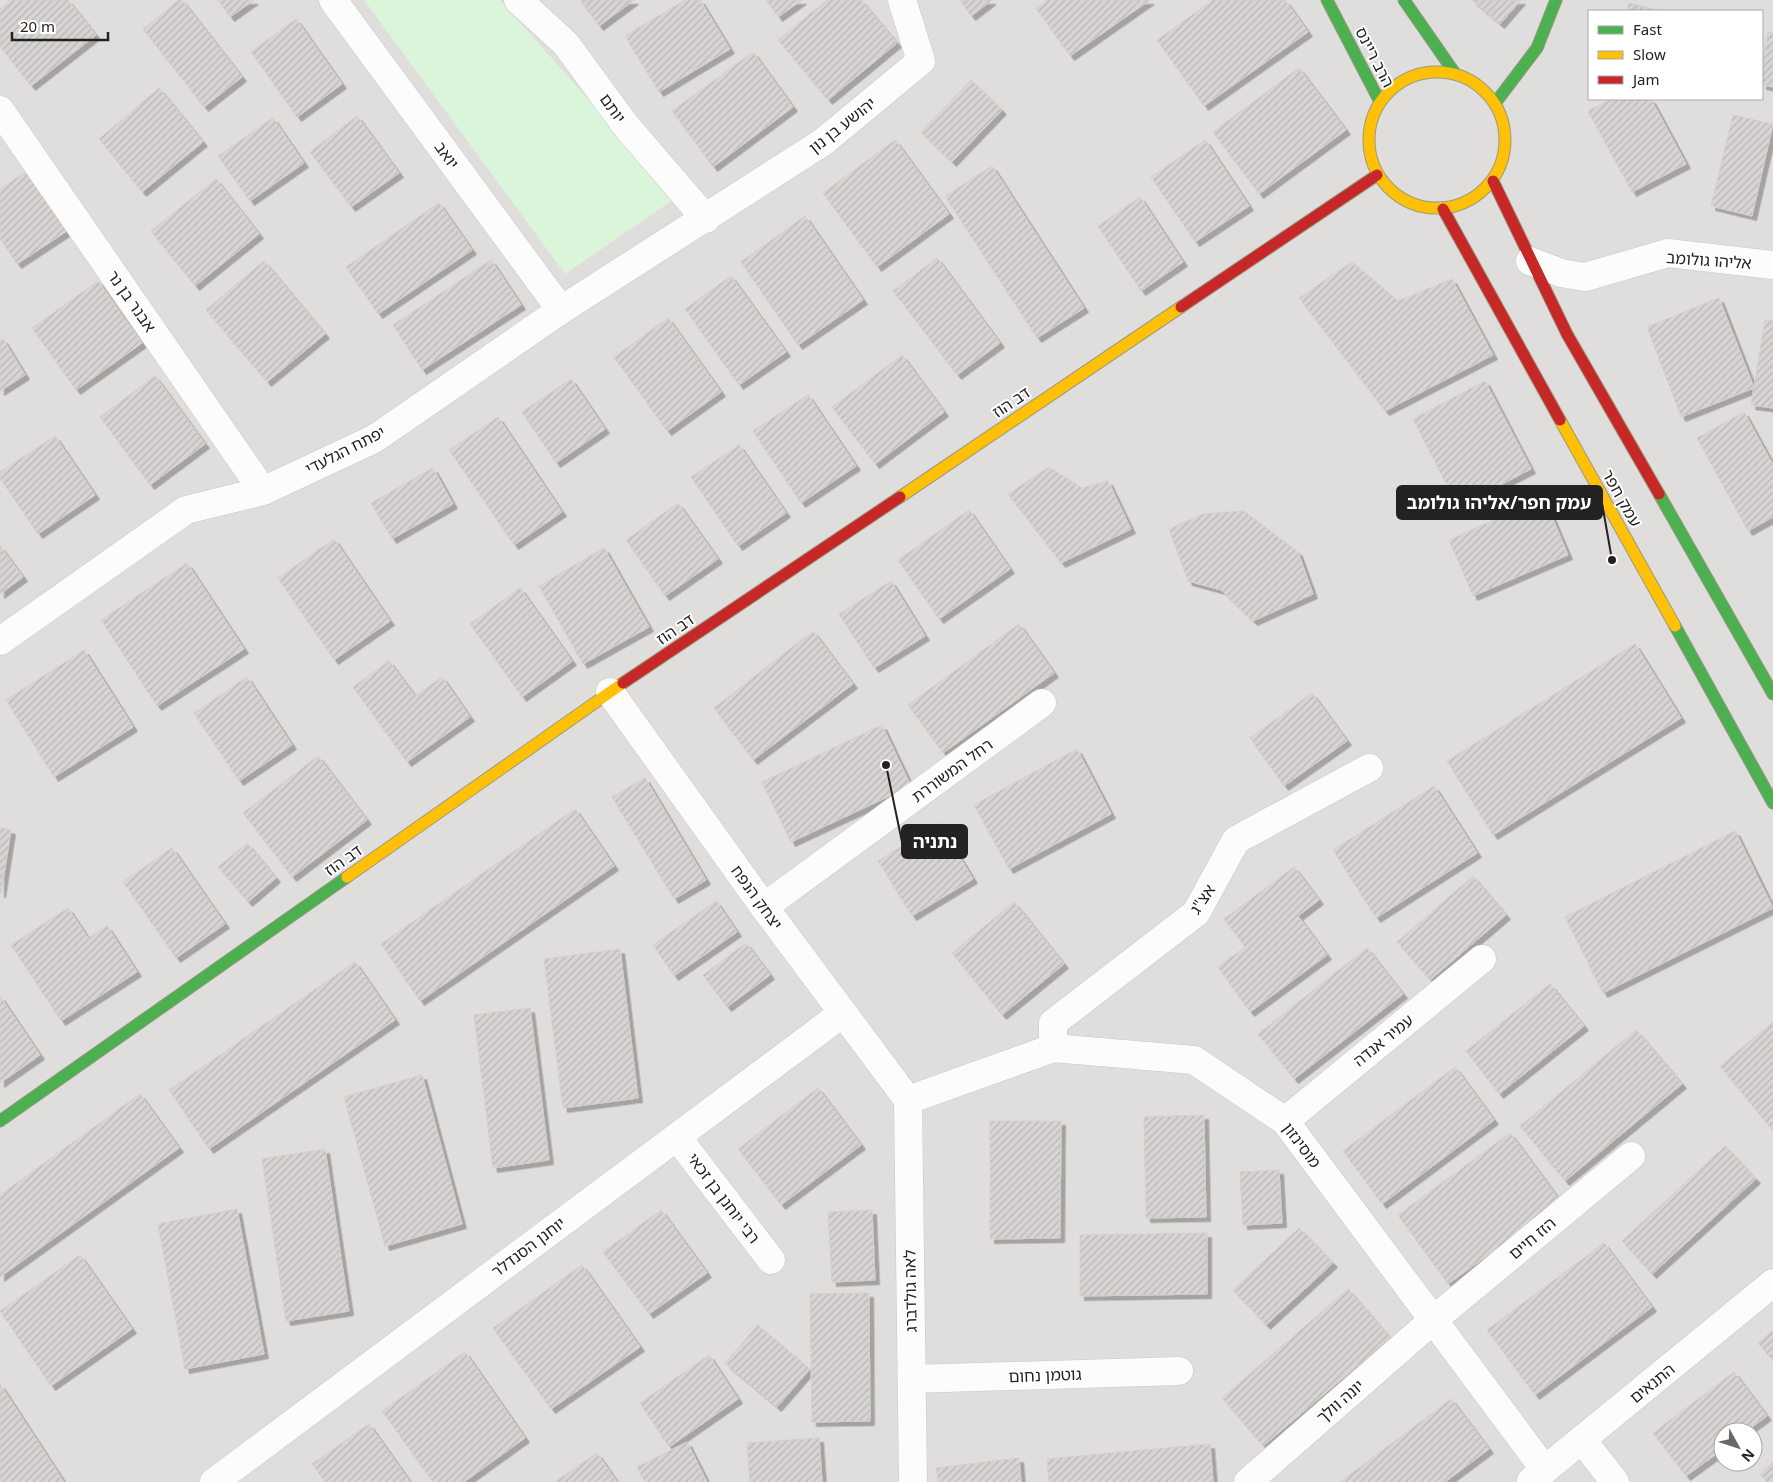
<svg xmlns="http://www.w3.org/2000/svg" width="1773" height="1482" font-family="'Noto Sans','Noto Sans Hebrew',sans-serif">
	<style>
		.residential { fill: #dfdedc; fill-rule: evenodd }
		.park { fill: #daf5da }
		.building { fill: url(#building-hatch); stroke: #d3d0cc; filter: url(#shadow) }
		.lines { fill: none; stroke-linecap: round; stroke-linejoin: round }
		.street-casing { stroke: #c9c8c7; stroke-width: 29 }
		.fast-casing { stroke: #999a82; stroke-width: 13 }
		.slow-casing { stroke: #999a82; stroke-width: 13 }
		.jam-casing { stroke: #999a82; stroke-width: 13 }
		.street { stroke: #fdfcfc; stroke-width: 28 }
		.fast { stroke: #4caf50; stroke-width: 11 }
		.slow { stroke: #ffc107; stroke-width: 11 }
		.jam { stroke: #c62828; stroke-width: 11 }
		.labels { text-anchor: middle; stroke-width: 4; stroke-linejoin: round; paint-order: stroke }
		.street-label { font-size: 16px; fill: #222; stroke: #fff }
		.leader { fill: none; stroke: #222; stroke-width: 2 }
		.callout-dot { fill: #222; stroke: #fff; stroke-width: 2 }
		.callout { fill: #222; stroke: #222; stroke-width: 2 }
		.callout-label { font-size: 18px; text-anchor: middle; font-weight: bold; fill: #fff }
	</style>
	<defs>
		<pattern id="building-hatch" width="6" height="6" patternUnits="userSpaceOnUse" patternTransform="scale(1.25)"><rect width="6" height="6" fill="#d7d4d2"/><path d="M-1 1l2-2M0 6l6-6M5 7l2-2" fill="none" stroke="#b8b6b4"/></pattern>
		<filter id="shadow"><feDropShadow dx="4.5" dy="4.5" stdDeviation="0" flood-color="#0004"/></filter>
	</defs>
	<rect width="100%" height="100%" fill="#f0eeeb"/>
	<!-- residential -->
	<path class="residential" d="M0 0H1773V1482H0ZM1589 11H1762V99H1589ZM1723 1432H1753V1462H1723Z"/>
	<!-- park -->
	<path class="park" d="M364 0H500L676 198 565 274Z"/>
	<!-- building -->
	<path class="building" d="M11 0H68L96 35 31 86 0 46V9Z
		M179 0H182L242 77 204 107 143 29Z
		M218 0H254L230 17Z
		M580 0H634L599 26Z
		M685 0H700L730 49 659 92 625 36Z
		M766 0H802L778 17Z
		M827 0H861L897 43 828 100 778 40Z
		M960 0H992L971 16Z
		M1047 0H1150L1070 56 1036 8Z
		M1213 0H1285L1308 32 1204 106 1157 40Z
		M1472 0H1521L1500 24Z
		M1629 3 1662 11H1627Z
		M296 19 342 84 297 117 251 52Z
		M1768 32 1773 33V87L1762 85V65Z
		M753 52 793 107 713 167 672 111Z
		M1299 68 1346 130 1259 194 1213 132Z
		M971 80 1002 110 952 162 921 132Z
		M159 88 203 142 142 192 99 139Z
		M1611 99H1651L1686 164 1632 192 1588 111Z
		M1733 115 1773 124 1752 216 1711 206Z
		M357 116 399 173 351 207 310 152Z
		M273 118 304 163 250 201 218 156Z
		M895 140 949 214 877 267 823 193Z
		M1205 140 1249 206 1195 242 1151 177Z
		M992 166 1084 308 1037 338 945 196Z
		M27 171 67 231 17 264 0 238V189Z
		M216 179 259 234 195 286 151 231Z
		M1140 197 1183 262 1141 291 1098 226Z
		M439 203 472 250 378 314 346 267Z
		M805 216 863 300 798 345 741 262Z
		M937 258 1000 343 957 375 893 291Z
		M491 260 521 305 422 370 393 325Z
		M264 261 325 334 267 382 206 310Z
		M1352 262 1398 301 1452 279 1493 355 1385 411 1299 298Z
		M731 276 786 352 739 385 685 309Z
		M98 281 142 343 76 390 32 328Z
		M1719 298 1754 388 1681 417 1647 327Z
		M668 318 721 392 667 431 614 357Z
		M1765 320 1773 321V408L1751 405Z
		M3 339 25 375 0 391V341Z
		M902 355 944 412 875 464 832 407Z
		M155 376 205 444 150 485 100 417Z
		M571 379 605 429 556 463 522 412Z
		M1485 381 1531 469 1458 507 1413 419Z
		M808 395 856 466 801 503 753 431Z
		M1744 412 1773 465V517L1748 531 1697 438Z
		M498 417 562 512 514 545 449 450Z
		M55 436 95 495 38 534 0 478V472Z
		M739 445 786 513 738 546 691 477Z
		M1049 467 1082 488 1108 481 1131 529 1061 563 1008 494Z
		M433 468 453 504 392 539 371 503Z
		M1544 498 1568 555 1473 596 1449 540Z
		M678 503 718 559 665 596 626 540Z
		M969 510 1010 569 939 619 898 560Z
		M1244 511 1298 552 1313 594 1253 621 1221 590 1188 581 1169 529 1203 514Z
		M334 539 390 621 334 660 278 578Z
		M0 546 23 577 0 594Z
		M604 548 649 627 583 664 539 586Z
		M187 563 244 649 157 706 101 620Z
		M891 581 925 636 874 668 839 614Z
		M520 588 572 661 522 697 470 624Z
		M1019 624 1054 673 943 753 908 705Z
		M813 631 853 684 753 760 714 708Z
		M1635 644 1681 718 1493 835 1447 761Z
		M84 650 133 727 54 777 6 700Z
		M389 661 415 696 442 677 470 717 407 762 353 687Z
		M247 677 292 745 239 781 194 713Z
		M1312 693 1347 741 1284 786 1250 738Z
		M882 725 911 786 791 842 762 782Z
		M1077 749 1111 814 1009 869 974 805Z
		M318 756 367 820 292 877 243 813Z
		M645 778 706 880 674 899 612 797Z
		M1434 786 1477 853 1376 918 1333 850Z
		M575 809 614 866 420 1001 381 944Z
		M939 823 973 879 912 916 878 861Z
		M0 828 11 830 1 893H0Z
		M1735 831 1773 908 1603 993 1565 917Z
		M247 843 276 878 248 902 218 867Z
		M172 848 225 924 176 958 123 882Z
		M1294 867 1319 900 1298 916 1327 955 1250 1012 1218 967 1245 947 1224 919Z
		M1473 876 1506 915 1430 980 1397 942Z
		M716 901 737 932 674 976 653 945Z
		M1014 902 1064 964 1002 1015 952 953Z
		M68 908 88 938 107 926 137 972 61 1021 11 945Z
		M746 943 770 975 727 1007 703 975Z
		M1367 948 1403 994 1294 1079 1258 1034Z
		M620 949 638 1098 563 1108 544 959Z
		M355 962 395 1020 209 1149 169 1090Z
		M1550 984 1584 1026 1499 1094 1466 1051Z
		M0 996 40 1055 0 1083Z
		M530 1008 549 1160 493 1168 474 1015Z
		M1773 1022V1131L1720 1066Z
		M1636 1030 1682 1084 1565 1181 1520 1126Z
		M1455 1067 1494 1120 1382 1204 1343 1151Z
		M422 1075 462 1224 385 1246 344 1097Z
		M818 1088 861 1145 781 1205 738 1149Z
		M140 1094 179 1148 0 1277V1195Z
		M1204 1115 1206 1217 1146 1218 1144 1117Z
		M990 1121H1061L1060 1238 990 1239Z
		M1510 1133 1561 1202 1448 1284 1398 1215Z
		M1725 1146 1756 1179 1652 1274 1622 1241Z
		M325 1149 349 1311 286 1321 262 1159Z
		M1279 1170 1282 1223 1243 1225 1240 1172Z
		M237 1209 264 1354 185 1369 158 1224Z
		M661 1210 707 1273 649 1314 603 1252Z
		M872 1210 875 1280 832 1282 828 1212Z
		M1299 1228 1333 1263 1266 1325 1233 1290Z
		M1207 1233V1294L1080 1296V1235Z
		M1604 1243 1652 1307 1535 1395 1487 1330Z
		M80 1255 132 1329 51 1386 0 1311Z
		M582 1265 640 1347 551 1409 493 1328Z
		M1348 1289 1390 1338 1263 1446 1222 1398Z
		M869 1293 870 1421 812 1422 810 1294Z
		M758 1325 810 1369 777 1407 725 1363Z
		M1773 1330V1361L1758 1343Z
		M465 1352 525 1438 464 1482H433L382 1411Z
		M709 1355 738 1399 669 1447 640 1403Z
		M1734 1372 1767 1416 1745 1432H1723V1449L1686 1476 1653 1433Z
		M0 1384 64 1482H0Z
		M1451 1399 1489 1449 1445 1482H1340Z
		M369 1424 410 1482H325L312 1464Z
		M819 1438 822 1482H750L747 1443Z
		M687 1442 707 1482H645L637 1467Z
		M1210 1444 1213 1482H1049L1047 1459Z
		M597 1453 617 1482H557L556 1481Z
		M1019 1458 1021 1482H938L936 1468Z
		M1773 1462V1482H1767L1760 1474Z"/>
	<g class="lines">
		<!-- street casing -->
		<g class="street-casing">
			<path id="street" d="M333 0 561 310
				M518 0 566 44 626 126 706 219
				M0 110 263 491
				M1530 261 1561 273 1585 277 1668 253 1773 265
				M0 641 186 510 263 491 374 439 561 310 823 142 921 61 902 0
				M610 692 764 907 908 1100
				M764 907 1042 703
				M1053 1048V1023L1196 913 1236 840 1369 768
				M908 1100 1053 1048 1194 1060 1285 1121 1545 1470
				M908 1100 913 1482
				M1285 1121 1482 959
				M677 1137 771 1260
				M912 1379 1179 1371
				M1582 1440 1615 1482
				M1531 1481 1773 1283
				M214 1482 843 1013
				M1248 1482 1432 1321 1631 1156"/>
		</g>
		<!-- fast casing -->
		<g class="fast-casing">
			<path id="fast" d="M1327 0 1380 102
				M1404 0 1454 72
				M1496 102 1537 48 1556 0
				M1659 494 1773 694
				M1675 626 1773 803
				M0 1121 347 877"/>
		</g>
		<!-- slow casing -->
		<g class="slow-casing">
			<path id="slow" d="M1369 140a68 68 0 1 1 136 0a68 68 0 1 1-136 0Z
				M1560 420 1675 626
				M900 497 1181 307
				M347 877 623 683"/>
		</g>
		<!-- jam casing -->
		<g class="jam-casing">
			<path id="jam" d="M1493 181 1567 334 1659 494
				M1443 209 1560 420
				M1181 307 1377 175
				M623 683 900 497"/>
		</g>
		<!-- street -->
		<use href="#street" class="street"/>
		<!-- fast -->
		<use href="#fast" class="fast"/>
		<!-- slow -->
		<use href="#slow" class="slow"/>
		<!-- jam -->
		<use href="#jam" class="jam"/>
	</g>
	<g class="labels">
		<!-- street labels -->
		<g class="street-label">
			<text transform="translate(1375 57) rotate(63)" y="6">הרב ריינס</text>
			<text transform="translate(613 108) rotate(54)" y="6">יותם</text>
			<text transform="translate(842 125) rotate(-38)" y="6">יהושע בן נון</text>
			<text transform="translate(447 155) rotate(54)" y="6">יואב</text>
			<text transform="translate(1709 260) rotate(4)" y="6">אליהו גולומב</text>
			<text transform="translate(132 301) rotate(55)" y="6">אבנר בן נר</text>
			<text transform="translate(1011 402) rotate(-34)" y="6">דב הוז</text>
			<text transform="translate(345 450) rotate(-27)" y="6">יפתח הגלעדי</text>
			<text transform="translate(1622 498) rotate(61)" y="6">עמק חפר</text>
			<text transform="translate(675 629) rotate(-34)" y="6">דב הוז</text>
			<text transform="translate(952 770) rotate(-36)" y="6">רחל המשוררת</text>
			<text transform="translate(343 860) rotate(-35)" y="6">דב הוז</text>
			<text transform="translate(757 897) rotate(54)" y="6">יצחק הנפח</text>
			<text transform="translate(1202 899) rotate(-56)" y="6">אצ"ג</text>
			<text transform="translate(1383 1040) rotate(-39)" y="6">עמיר אנדה</text>
			<text transform="translate(1302 1145) rotate(53)" y="6">מוסינזון</text>
			<text transform="translate(724 1198) rotate(53)" y="6">רבי יוחנן בן זכאי</text>
			<text transform="translate(1532 1238) rotate(-40)" y="6">הזז חיים</text>
			<text transform="translate(528 1247) rotate(-37)" y="6">יוחנן הסנדלר</text>
			<text transform="translate(910 1291) rotate(-91)" y="6">לאה גולדברג</text>
			<text transform="translate(1045 1375) rotate(-2)" y="6">גוטמן נחום</text>
			<text transform="translate(1652 1383) rotate(-39)" y="6">התנאים</text>
			<text transform="translate(1340 1401) rotate(-41)" y="6">יונה וולך</text>
		</g>
	</g>
	<!-- callouts -->
	<path class="leader" d="M1612 560L1602 503M886 765L902 842"/>
	<g class="callout-dot">
		<circle cx="1612" cy="560" r="5"/>
		<circle cx="886" cy="765" r="5"/>
	</g>
	<g class="callout">
		<rect x="1397" y="486" width="205" height="33" rx="5"/>
		<rect x="902" y="825" width="65" height="33" rx="5"/>
	</g>
	<g class="callout-label">
		<text x="1499" y="509">עמק חפר/אליהו גולומב</text>
		<text x="935" y="848">נתניה</text>
	</g>
	<!-- legend -->
	<rect x="1588" y="10" width="175" height="90" fill="#ffffff" stroke="#a7a7a7"/>
	<rect x="1598" y="26" width="25" height="8" fill="#4caf50" stroke="#a7a7a7"/>
	<text x="1633" y="35" font-size="15" fill="#222222">Fast</text>
	<rect x="1598" y="51" width="25" height="8" fill="#ffc107" stroke="#a7a7a7"/>
	<text x="1633" y="60" font-size="15" fill="#222222">Slow</text>
	<rect x="1598" y="76" width="25" height="8" fill="#c62828" stroke="#a7a7a7"/>
	<text x="1633" y="85" font-size="15" fill="#222222">Jam</text>
	<!-- north arrow -->
	<g transform="translate(1738 1447) rotate(130)"><circle r="24" fill="#ffffff" stroke="#a7a7a7"/>
	<path d="M0-4L9 19L0 12L-9 19Z" fill="#6a6968"/>
	<text y="-8" font-size="14" font-weight="bold" text-anchor="middle" fill="#222222">N</text>
	</g>
	<!-- scale -->
	<path d="M12 32v8h96v-8" fill="none" stroke="#222222" stroke-width="2.5"/>
	<text x="20" y="32" font-size="15" fill="#222222" stroke="#ffffff" stroke-width="4" paint-order="stroke">20 m</text>
</svg>
